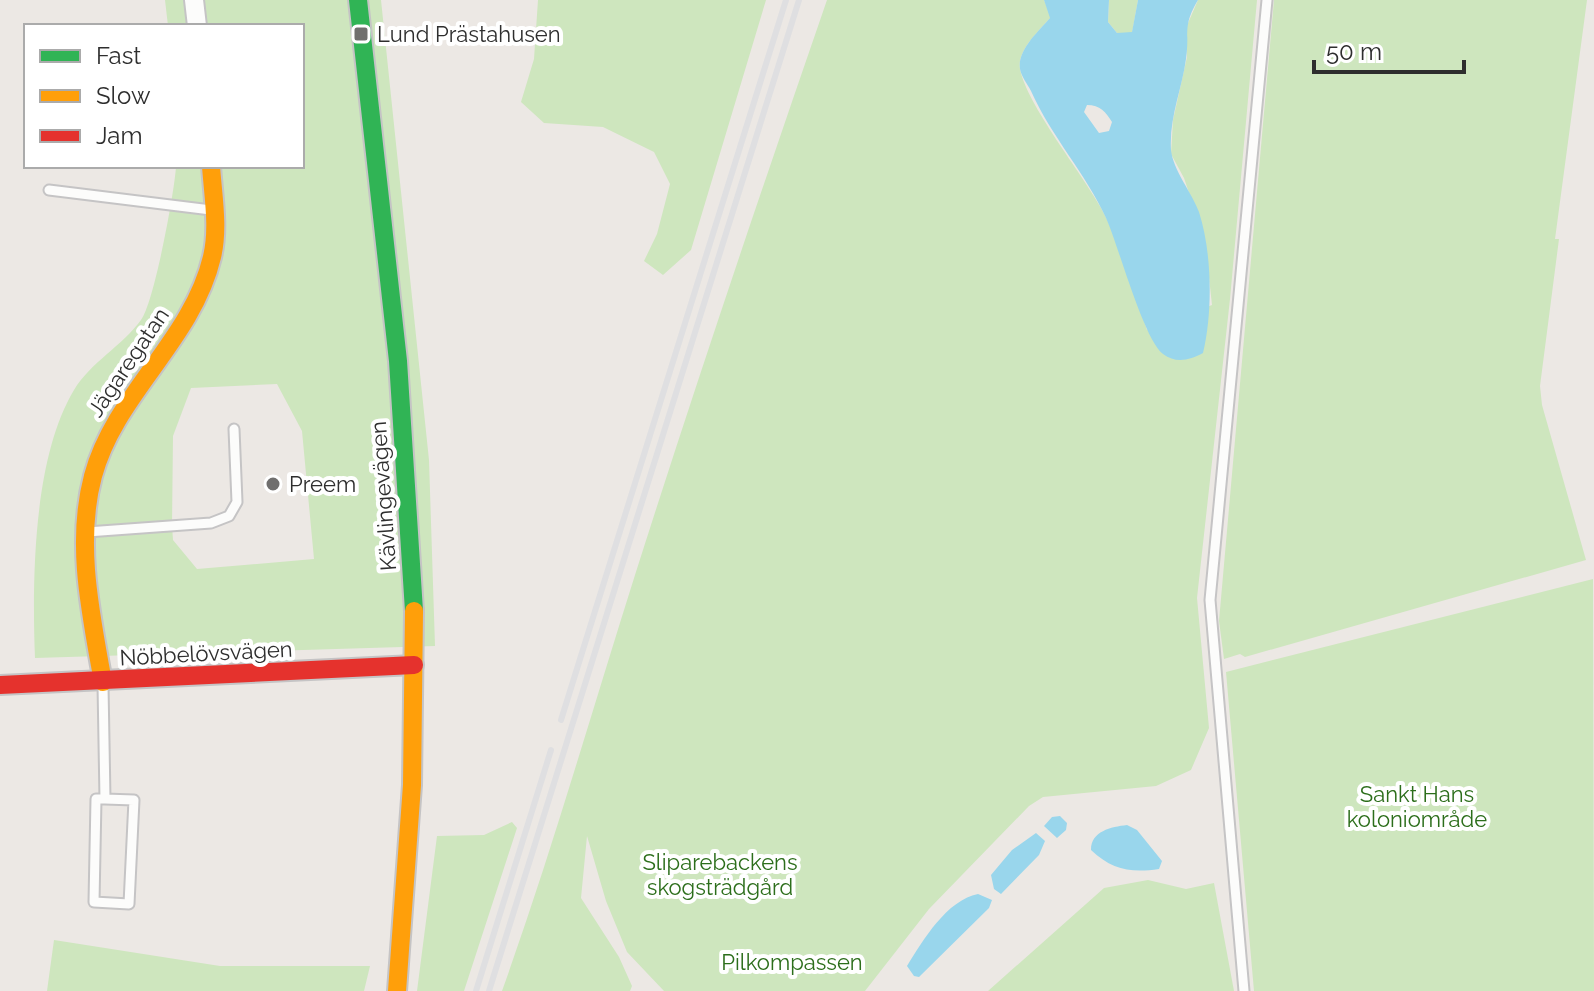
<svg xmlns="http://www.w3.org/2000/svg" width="1594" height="991" font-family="Raleway,sans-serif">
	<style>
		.green { fill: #cee6be; fill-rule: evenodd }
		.water { fill: #99d6ec; fill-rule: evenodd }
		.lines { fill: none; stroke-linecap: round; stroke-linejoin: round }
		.lane-casing { stroke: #c5c4c5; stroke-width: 13 }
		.street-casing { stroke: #c5c4c5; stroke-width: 22 }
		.fast-casing { stroke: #c5c4c5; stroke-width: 22 }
		.slow-casing { stroke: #c5c4c5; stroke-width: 22 }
		.jam-casing { stroke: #c5c4c5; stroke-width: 22 }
		.lane { stroke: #fcfcfb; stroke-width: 9 }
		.street { stroke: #fcfcfb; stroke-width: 18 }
		.fast { stroke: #30b455; stroke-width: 18 }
		.slow { stroke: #ff9f0a; stroke-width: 18 }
		.jam { stroke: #e5322d; stroke-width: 18 }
		.rail { stroke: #dfdfe1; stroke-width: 6 }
		.poi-dot { fill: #706f6e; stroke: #fff; stroke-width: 3 }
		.labels { text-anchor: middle; stroke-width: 8; stroke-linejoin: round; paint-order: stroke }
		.poi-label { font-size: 22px; fill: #2e2e2e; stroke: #fff; text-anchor: start }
		.street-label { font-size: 22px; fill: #2e2e2e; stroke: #fff }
		.park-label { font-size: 22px; fill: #2c6e1b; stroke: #fff }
	</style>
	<rect width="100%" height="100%" fill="#ece8e4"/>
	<!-- green -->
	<path class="green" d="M165 0H381L429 460 435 646 35 658C32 580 33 458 74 390 90 363 123 345 141 320 154 303 175 190 176 166H302V26H168ZM277 384 302 431 314 559 197 569 173 540 172 526 173 436 191 388Z
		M538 0H766L691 250 663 275 644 261 657 234 670 184 654 152 603 127 544 123 521 102 534 59Z
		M827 0H1044L1051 17C1039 31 1017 50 1020 69 1027 105 1082 173 1101 208 1122 246 1133 289 1147 330L1212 305 1205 240 1184 178 1171 154 1173 120 1187 57 1185 30 1198 0H1257L1230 299 1197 598 1209 728 1191 770 1156 786 1043 797 1029 806 929 909 865 991H664L627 952 606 901 587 836 581 898 619 957 632 986 630 991H502C551 854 591 714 635 575 696 383 761 191 827 0Z
		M1109 0H1138L1132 33H1117L1108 22Z
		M1274 0H1587L1555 239H1559L1540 386 1542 405 1586 560 1245 657 1240 654 1224 659 1219 621Z
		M1593 579 1594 991H1254L1226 672Z
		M512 822 517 828 464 991H417L437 836 484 835Z
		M1148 880 1186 889 1214 883 1234 991H988L1104 888Z
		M54 940 220 966H370L364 991H47Z"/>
	<!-- water -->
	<path class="water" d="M1044 0H1109L1108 22 1117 33 1132 32 1138 0H1198C1182 27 1190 32 1186 59 1182 89 1169 118 1171 150 1173 170 1192 193 1199 212 1212 252 1213 312 1203 353 1190 360 1176 364 1163 354 1143 338 1119 247 1106 218 1086 174 1051 136 1031 91 1028 85 1021 76 1020 69 1017 50 1039 31 1050 18ZM1087 105C1100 105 1106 112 1112 122L1109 131 1099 133 1084 112Z
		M1060 816 1067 823 1066 830 1057 838 1044 826 1052 817Z
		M1127 825 1137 830 1162 861 1159 869C1131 873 1112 870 1091 850 1091 831 1111 827 1127 825Z
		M1036 833 1045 841 1039 855 1001 894 994 889 991 875 1012 850Z
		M978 894 992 900 989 908 919 977 914 976 907 966C923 940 947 900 978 894Z"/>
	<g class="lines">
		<!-- lane casing -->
		<g class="lane-casing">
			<path id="lane" d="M49 190 211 210
				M87 532 211 523 229 516 237 502 234 429
				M103 685 105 799H96L94 902 129 904 134 800 105 799
				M1244 991 1210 600 1267 0"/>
		</g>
		<!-- street casing -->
		<g class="street-casing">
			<path id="street" d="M194 0 197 26"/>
		</g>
		<!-- fast casing -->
		<g class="fast-casing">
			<path id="fast" d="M358 0 398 361 414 611"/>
		</g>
		<!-- slow casing -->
		<g class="slow-casing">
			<path id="slow" d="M103 682C91 615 75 543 93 476 115 394 192 341 212 257 219 228 213 196 211 166
				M397 991 412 785 414 611"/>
		</g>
		<!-- jam casing -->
		<g class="jam-casing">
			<path id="jam" d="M0 685 414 665"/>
		</g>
		<!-- lane -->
		<use href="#lane" class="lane"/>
		<!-- street -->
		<use href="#street" class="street"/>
		<!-- fast -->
		<use href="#fast" class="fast"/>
		<!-- slow -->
		<use href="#slow" class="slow"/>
		<!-- jam -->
		<use href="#jam" class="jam"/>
		<!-- rail -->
		<path class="rail" d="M561 720 786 0
			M476 991 551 750
			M489 991 799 0"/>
	</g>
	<!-- markers -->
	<g class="poi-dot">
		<rect x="353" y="26" width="16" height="16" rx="4"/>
		<circle cx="273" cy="484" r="8"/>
	</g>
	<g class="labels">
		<!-- poi labels -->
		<g class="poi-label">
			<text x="377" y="42">Lund Prästahusen</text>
			<text x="289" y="492">Preem</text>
		</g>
		<!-- street labels -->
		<g class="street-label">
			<text transform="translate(128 362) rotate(-56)" y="8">Jägaregatan</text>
			<text transform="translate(383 496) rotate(-94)" y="8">Kävlingevägen</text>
			<text transform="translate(206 653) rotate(-3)" y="8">Nöbbelövsvägen</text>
		</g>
		<!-- park labels -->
		<g class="park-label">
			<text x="1417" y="802">Sankt Hans<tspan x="1417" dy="25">koloniområde</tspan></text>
			<text x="720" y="870">Sliparebackens<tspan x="720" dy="25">skogsträdgård</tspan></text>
			<text x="792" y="970">Pilkompassen</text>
		</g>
	</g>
	<!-- legend -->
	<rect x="24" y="24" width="280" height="144" fill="#ffffff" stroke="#ababab" stroke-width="2"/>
	<rect x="40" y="50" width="40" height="12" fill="#30b455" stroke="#ababab" stroke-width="2"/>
	<text x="96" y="64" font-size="24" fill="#2e2e2e">Fast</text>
	<rect x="40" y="90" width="40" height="12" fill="#ff9f0a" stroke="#ababab" stroke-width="2"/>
	<text x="96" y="104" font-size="24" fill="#2e2e2e">Slow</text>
	<rect x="40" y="130" width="40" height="12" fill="#e5322d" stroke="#ababab" stroke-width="2"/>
	<text x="96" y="144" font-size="24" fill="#2e2e2e">Jam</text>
	<!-- scale -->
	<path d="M1314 60v12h150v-12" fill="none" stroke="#2e2e2e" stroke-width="4"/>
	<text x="1326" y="60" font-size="24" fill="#2e2e2e" stroke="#ffffff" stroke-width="6" paint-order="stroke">50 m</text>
</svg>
